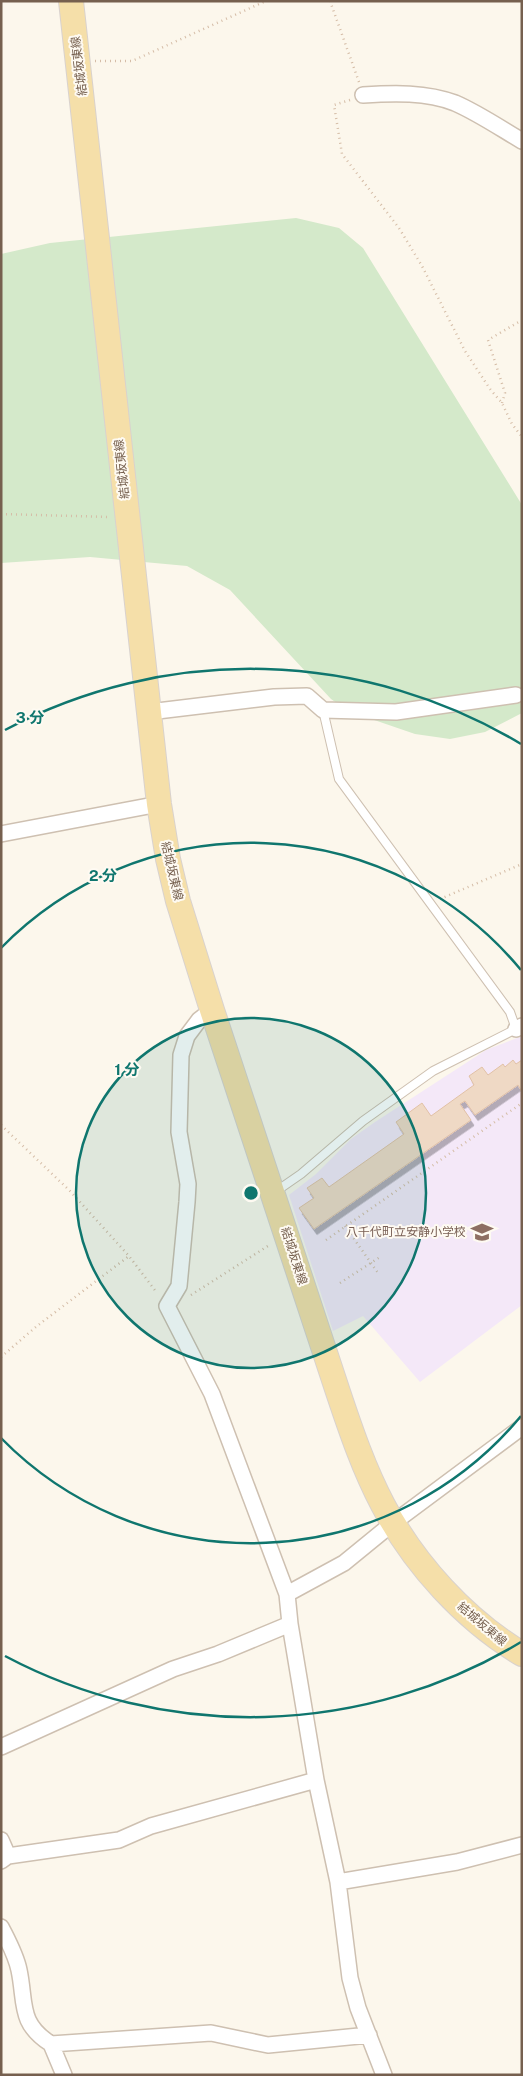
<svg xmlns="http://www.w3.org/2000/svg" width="523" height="2076" font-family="'Public Sans','Noto Sans JP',sans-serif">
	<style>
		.education { fill: #f4e8f8 }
		.green { fill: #d4e9ca }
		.building { fill: #efd9c5; stroke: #e1c1a6; filter: url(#shadow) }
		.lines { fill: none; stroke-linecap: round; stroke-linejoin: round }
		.lane-casing { stroke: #cec0b1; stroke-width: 10 }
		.street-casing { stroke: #cec0b1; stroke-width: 18 }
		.primary-casing { stroke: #d9d2ce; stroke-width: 26 }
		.path { stroke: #d5bda7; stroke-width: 2.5; stroke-dasharray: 1 4; stroke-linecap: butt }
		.lane { stroke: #fff; stroke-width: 8 }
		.street { stroke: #fff; stroke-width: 15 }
		.primary { stroke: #f5dfa9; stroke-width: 24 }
		.ring { fill: none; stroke: #0f766e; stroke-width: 2.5 }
		.labels { text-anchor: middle; stroke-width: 4; stroke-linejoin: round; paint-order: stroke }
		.street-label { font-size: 12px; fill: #76604f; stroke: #fefaf2 }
		.education-label { font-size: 12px; fill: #785e54; stroke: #fefaf2; text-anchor: end }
		.centre { fill: #0f766e; stroke: #fefaf2; stroke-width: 2.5 }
		.ring-label { font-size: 15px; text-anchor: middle; font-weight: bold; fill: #0f766e; stroke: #fefaf2; stroke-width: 4; stroke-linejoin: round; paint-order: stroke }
	</style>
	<defs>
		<filter id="shadow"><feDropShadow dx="3" dy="5.5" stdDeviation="0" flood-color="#0004"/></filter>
	</defs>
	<rect width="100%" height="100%" fill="#fcf7ec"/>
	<!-- education -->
	<path class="education" d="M522 1036V1305L420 1382 363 1316 333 1331 289 1195 316 1174 351 1139 375 1122 486 1050Z"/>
	<!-- green -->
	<path class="green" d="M296 218 339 228 363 248 522 505V713L485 732 450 739 415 734 348 711 331 699 230 590 187 566 90 557 1 563V254L50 243Z"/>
	<!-- building -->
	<path class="building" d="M513 1060 516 1064 522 1060V1092L518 1085 475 1115 465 1101 460 1104 471 1120 314 1229 299 1208 314 1198 307 1188 322 1178 329 1187 404 1134 396 1122 422 1103 431 1116 474 1085 469 1076 482 1067 488 1075 503 1064 505 1067Z"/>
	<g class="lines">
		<!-- lane casing -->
		<g class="lane-casing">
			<path id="lane" d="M275 1192 301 1174 363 1121 433 1071 516 1029 510 1012 339 779 323 710"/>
		</g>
		<!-- street casing -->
		<g class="street-casing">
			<path id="street" d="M363 95C394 93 426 92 455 103 478 113 500 128 522 141
				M149 712 274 697 307 696 323 710 396 712 516 695
				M1 834 159 804
				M212 1010 199 1020 187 1036 181 1055 179 1132 188 1184 187 1202 179 1286 167 1306 212 1394 287 1594 290 1624
				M516 1029 522 1026
				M287 1594 344 1563 393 1523 522 1427
				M1 1747 173 1669 218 1654 290 1624 316 1780 151 1826 119 1840 8 1856
				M316 1780 338 1882 350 1978 358 2008 384 2075
				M1 1840 8 1856 1 1861
				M338 1882 457 1862 522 1845
				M1 1927C8 1941 16 1955 19 1970 26 2003 18 2023 51 2044L211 2033 268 2045 369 2035
				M51 2044 64 2075"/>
		</g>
		<!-- primary casing -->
		<g class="primary-casing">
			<path id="primary" d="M71 1 159 804 168 859 178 901 212 1010 338 1392C351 1431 364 1469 383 1505 414 1564 465 1620 522 1654"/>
		</g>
		<!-- path -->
		<path class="path" d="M330 1 359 82
			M95 61H132L266 1
			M350 100 334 105 342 154 399 228 422 266 465 351 490 389 502 403 512 424 522 437
			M502 403 505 393 488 340 522 320
			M1 514 110 517
			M440 899 522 864
			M1 1125 70 1191 129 1256 157 1293
			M345 1226 378 1273
			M326 1240 522 1103
			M340 1283 380 1257
			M191 1295 271 1244
			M1 1357 37 1326 129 1256"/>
		<!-- lane -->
		<use href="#lane" class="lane"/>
		<!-- street -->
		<use href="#street" class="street"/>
		<!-- primary -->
		<use href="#primary" class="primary"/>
	</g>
	<!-- distance rings -->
	<circle cx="251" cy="1193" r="175" fill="#0f766e" fill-opacity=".12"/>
	<g class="ring">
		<circle cx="251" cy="1193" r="175"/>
		<path d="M521 1416A350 350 0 0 1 1 1438M1 948A350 350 0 0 1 521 970"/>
		<path d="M521 1642A524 524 0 0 1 5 1656M5 730A524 524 0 0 1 521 744"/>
	</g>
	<!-- icons -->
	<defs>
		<g id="school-bare" transform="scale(1.725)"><path d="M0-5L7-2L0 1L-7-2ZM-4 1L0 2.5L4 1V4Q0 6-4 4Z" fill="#8d6e63" stroke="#fefaf2" stroke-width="2.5" paint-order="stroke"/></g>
	</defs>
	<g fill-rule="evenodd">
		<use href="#school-bare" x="482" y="1232"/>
	</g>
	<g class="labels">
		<!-- street labels -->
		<g class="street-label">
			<text transform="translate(79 66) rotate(-97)" y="4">結城坂東線</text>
			<text transform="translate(122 469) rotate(-96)" y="4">結城坂東線</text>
			<text transform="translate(172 871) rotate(77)" y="4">結城坂東線</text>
			<text transform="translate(294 1256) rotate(72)" y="4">結城坂東線</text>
			<text transform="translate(482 1624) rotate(40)" y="4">結城坂東線</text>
		</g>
		<!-- education labels -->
		<g class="education-label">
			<text x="466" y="1236">八千代町立安静小学校</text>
		</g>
	</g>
	<circle cx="251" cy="1193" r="8" class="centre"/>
	<g class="ring-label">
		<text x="30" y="723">3 分</text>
		<text x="103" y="881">2 分</text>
		<text x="127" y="1075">1 分</text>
	</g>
	<!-- border -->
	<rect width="523" height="2076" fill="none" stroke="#76604f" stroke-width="5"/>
</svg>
